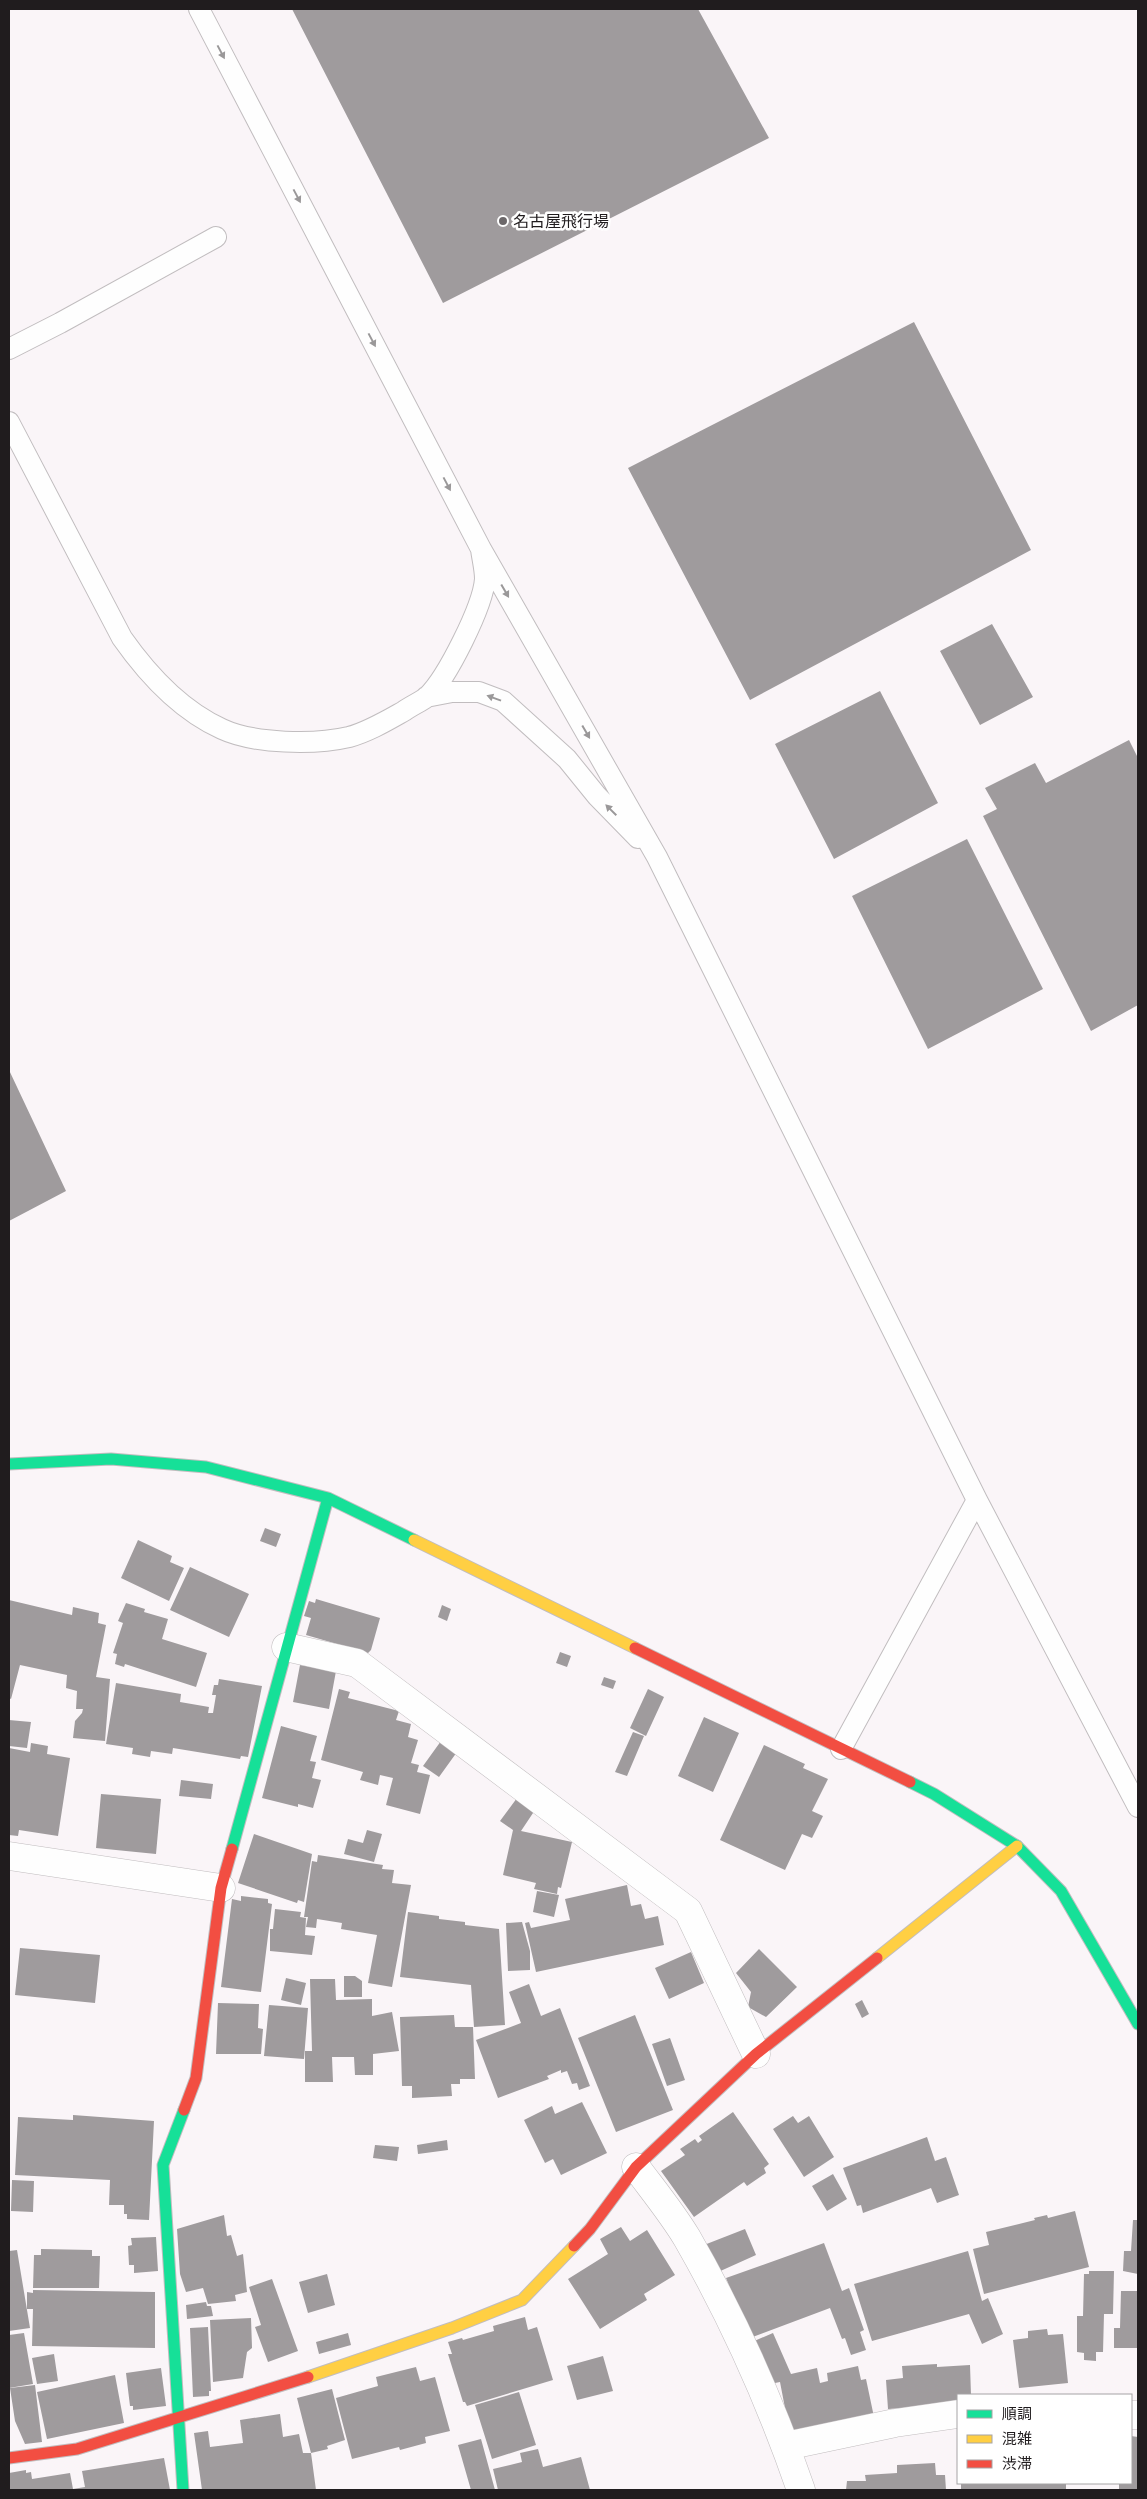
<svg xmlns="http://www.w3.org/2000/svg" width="1147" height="2499" font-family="'Nunito Sans','Noto Sans JP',sans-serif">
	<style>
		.building { fill: #9f9b9d }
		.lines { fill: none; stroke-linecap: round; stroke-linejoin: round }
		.lane-casing { stroke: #c1bdbf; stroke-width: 22 }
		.street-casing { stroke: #c1bdbf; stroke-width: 29 }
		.fast-casing { stroke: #c1bdbf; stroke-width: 13 }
		.slow-casing { stroke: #c1bdbf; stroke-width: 13 }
		.jam-casing { stroke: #c1bdbf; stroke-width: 13 }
		.lane { stroke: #fefefe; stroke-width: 20 }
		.street { stroke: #fefefe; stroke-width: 28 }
		.fast { stroke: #16e098; stroke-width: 11 }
		.slow { stroke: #ffcf43; stroke-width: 11 }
		.jam { stroke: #f24e42; stroke-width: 11 }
		.oneway { fill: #9a9899 }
		.poi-dot { fill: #6c686a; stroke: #fff; stroke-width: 2 }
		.labels { text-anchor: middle; stroke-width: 5; stroke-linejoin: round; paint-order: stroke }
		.poi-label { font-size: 16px; fill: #201c1e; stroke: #fff; text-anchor: start }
	</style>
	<rect width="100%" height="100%" fill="#faf5f8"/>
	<!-- building -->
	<path class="building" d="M292 9H698L769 138 443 303Z
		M914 322 1031 550 750 700 628 468Z
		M992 624 1033 697 980 725 940 651Z
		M880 691 938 803 834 859 775 744Z
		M1129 740 1138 758V1005L1091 1031 983 816 997 809 985 788 1035 763 1046 783Z
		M967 839 1043 989 928 1049 852 896Z
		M9 1070 66 1191 9 1221Z
		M265 1528 281 1534 276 1547 260 1541Z
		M138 1540 172 1556 170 1562 184 1568 169 1601 121 1578Z
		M190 1567 249 1594 229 1637 170 1610Z
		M316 1599 380 1618 371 1650 368 1653 306 1635 311 1618 304 1616 309 1601 315 1603Z
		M9 1600 72 1615 73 1607 99 1613 98 1623 106 1625 96 1677 110 1679 105 1741 73 1738 75 1721 82 1713 83 1709H76L77 1691 66 1688 67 1675 20 1665 11 1699 9 1698Z
		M126 1603 145 1609 144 1612 168 1619 162 1639 207 1653 196 1687 125 1664 124 1667 115 1664 117 1654 113 1653 123 1623 118 1621Z
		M442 1605 451 1609 447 1621 438 1617Z
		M560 1652 571 1656 567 1667 556 1663Z
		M300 1665 336 1671 329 1709 293 1702Z
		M604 1677 616 1681 613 1689 601 1685Z
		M219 1679 262 1686 248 1757 241 1756 240 1759 173 1748 172 1754 151 1751 150 1757 132 1754 133 1748 106 1744 116 1683 181 1694 180 1702 209 1707 208 1713H213L216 1695H212L214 1685H218Z
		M339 1689 350 1692 348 1698 399 1711 396 1720 411 1724 408 1737 418 1740 411 1763 419 1765 417 1772 430 1775 420 1814 386 1805 393 1778 380 1775 378 1785 360 1780 363 1772 321 1760Z
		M648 1689 664 1697 646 1736 630 1728Z
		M704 1717 739 1733 713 1792 678 1776Z
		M9 1720 31 1722 27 1748 9 1746Z
		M281 1726 317 1736 310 1761 316 1762 312 1778 321 1780 313 1808 298 1804V1807L262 1798Z
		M633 1732 644 1736 627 1776 615 1772Z
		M441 1741 457 1752 439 1777 423 1766Z
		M31 1743 48 1746 47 1754 70 1758 58 1836 19 1830 18 1836 9 1835V1748L30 1752Z
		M764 1745 805 1764 803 1768 828 1779 812 1811 823 1816 812 1838 802 1834 785 1870 720 1840Z
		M181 1780 213 1784 211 1799 179 1796Z
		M101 1794 161 1799 156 1854 96 1848Z
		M517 1798 535 1810 521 1831 572 1842 561 1888 558 1887 557 1894 534 1889 536 1883 503 1875 513 1830 500 1821Z
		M367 1830 382 1834 374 1862 344 1854 348 1839 363 1843Z
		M254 1834 312 1854 304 1902 298 1900 297 1903 238 1883Z
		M318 1855 383 1865 382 1869 394 1870 392 1883 411 1885 392 1987 368 1983 377 1935 341 1929 342 1923 317 1919 316 1928 306 1927 308 1917H304L312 1861 317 1862Z
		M627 1885 631 1906 641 1904 645 1919 658 1916 664 1945 536 1972 525 1923 529 1922 531 1928 570 1920 565 1899Z
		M537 1891 559 1895 554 1917 533 1912Z
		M241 1896 268 1899V1903L272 1904 261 1992 221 1987 232 1899 241 1901Z
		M275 1909 301 1912 300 1917 306 1918 305 1935 315 1936 312 1955 270 1951V1929H273Z
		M408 1912 439 1916V1919L465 1922V1925L499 1929 505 2025 474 2027 471 1985 400 1977Z
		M522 1922 530 1951V1970L508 1971 506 1923Z
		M20 1948 100 1955 95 2003 15 1995Z
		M759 1949 797 1987 766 2017 748 2007 751 1992 736 1973Z
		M691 1952 704 1983 669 1999 655 1968Z
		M344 1976H355L362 1981V1997H344Z
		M286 1978 306 1983 301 2005 281 2000Z
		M310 1979H335L336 2000 372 1999V2016L392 2012 399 2051 373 2054V2075H355L354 2057H332L333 2082H305V2051H312Z
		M529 1984 541 2016 560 2008 590 2086 579 2090 577 2083 572 2084 567 2071 561 2073V2070L547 2076 549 2079 498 2098 476 2040 521 2023 509 1992Z
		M862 2000 869 2014 862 2018 855 2004Z
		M218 2003 259 2004 258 2028 263 2029 261 2054H216Z
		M269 2005 308 2008 304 2059 264 2056Z
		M454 2015 455 2027H473L475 2079H460V2084H451L452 2096 412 2098V2086H402L400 2017Z
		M635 2015 673 2110 616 2132 578 2038Z
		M670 2038 685 2080 667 2086 652 2044Z
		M582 2102 607 2153 561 2175 553 2159 545 2163 524 2120 552 2106 555 2114Z
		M733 2112 769 2164 764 2168 766 2173 747 2186 744 2182 694 2217 661 2171 685 2155 680 2149 695 2139 698 2143 702 2140 699 2136Z
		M73 2115 154 2121 149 2220 127 2219V2214H124V2205H109L110 2180 15 2175 18 2117 73 2120Z
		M793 2116 798 2123 809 2116 834 2157 804 2177 773 2129Z
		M927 2137 935 2161 946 2157 959 2195 937 2203 931 2188 863 2213 861 2205 857 2206 843 2168Z
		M447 2140 448 2150 418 2154 417 2145Z
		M375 2145 399 2147 397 2161 373 2158Z
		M833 2174 847 2199 827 2211 812 2186Z
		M12 2180 34 2181 33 2212 11 2211Z
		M1075 2211 1089 2267 984 2294 973 2249 989 2245 986 2232 1035 2220 1034 2218 1047 2215 1048 2218Z
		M224 2215 227 2236 231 2235 237 2256 243 2254 247 2292 235 2295 236 2301 208 2304 203 2288 186 2292 180 2274 177 2229Z
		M1133 2220H1138V2274L1123 2271 1124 2251H1131Z
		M621 2227 630 2241 647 2230 675 2275 644 2294 647 2300 600 2329 568 2279 608 2254 600 2239Z
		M745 2229 756 2255 716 2273 704 2245Z
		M156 2237 158 2271 134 2273V2265H129L128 2246 132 2245 131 2238Z
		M824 2243 842 2291 849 2288 864 2330 860 2332 866 2350 851 2355 845 2338 842 2339 830 2308 750 2338 726 2278Z
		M41 2249 92 2250V2256H100L99 2288H33L34 2255H41Z
		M17 2250 30 2328 9 2331V2251Z
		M968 2251 982 2301 988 2298 1003 2334 982 2344 969 2314 872 2341 854 2284Z
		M1089 2271H1114L1113 2314H1104L1103 2352H1096V2361L1084 2360V2353L1077 2352V2316H1083L1084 2274H1089Z
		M327 2274 335 2305 308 2313 299 2282Z
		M272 2279 298 2351 268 2362 255 2327 261 2325 249 2287Z
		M33 2290 155 2292V2348L32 2346 33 2309H27V2292L33 2293Z
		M1121 2291H1138V2348H1114V2328H1120Z
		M206 2302 207 2306H211L213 2316 187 2319 186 2305Z
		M525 2317 528 2330 537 2327 553 2380 467 2406 465 2402H463L448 2354H452L448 2342 462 2338 463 2340 494 2331 493 2326Z
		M251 2318 252 2348 247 2352 243 2378 213 2382 210 2320Z
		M208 2327 211 2391H209V2396L193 2397 190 2328Z
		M1047 2329 1048 2335 1063 2334 1068 2383 1019 2388 1013 2340 1028 2338V2331Z
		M24 2333 33 2384 9 2388V2335Z
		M348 2333 351 2345 319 2354 316 2342Z
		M773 2333 791 2374 817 2368 820 2383 828 2381 827 2373 858 2366 861 2380 866 2379 874 2417 790 2434 780 2382 770 2384 752 2342Z
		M54 2354 58 2381 37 2384 32 2358Z
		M603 2356 613 2391 577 2400 567 2366Z
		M937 2364V2367L970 2365 971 2395H958V2405L888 2409 886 2380 903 2378 902 2366Z
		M416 2367 420 2381 435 2377 450 2431 425 2437 426 2443 400 2450 399 2447 352 2459 336 2398 378 2386 376 2377Z
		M161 2368 166 2406 133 2410V2406H130L126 2373Z
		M115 2375 124 2423 47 2439 37 2392Z
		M35 2385 42 2442 25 2444 15 2421 10 2388Z
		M332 2389 345 2440 327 2446 328 2449 311 2453 297 2398Z
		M519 2392 536 2445 492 2459 475 2405Z
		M280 2414 283 2437 299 2434 303 2453H311L316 2490H202L194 2433 208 2431 210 2447 243 2443 240 2420Z
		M1131 2436 1138 2437V2490H1119V2483H1131Z
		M481 2439 495 2490H471L458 2445Z
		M538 2449 543 2467 581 2457 590 2490H498L493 2469 522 2462 520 2453Z
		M164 2458 170 2490H9V2473L26 2470V2473L31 2472 32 2479 70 2473 73 2489 85 2487 82 2471Z
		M935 2463 936 2475H945L946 2490H846L847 2481H866L865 2475 897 2473V2465Z
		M961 2483H1066V2490H961Z"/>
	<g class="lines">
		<!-- lane casing -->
		<g class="lane-casing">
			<path id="lane" d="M9 349 60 323 216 237
				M9 422 122 638C148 675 180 710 222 729 254 744 315 745 349 737 368 732 388 720 404 711 411 706 420 702 427 697 447 678 483 606 485 579 485 569 482 558 481 549L199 9
				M481 549 657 857 977 1500 1138 1807
				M426 697 452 692H479L503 701 567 759 597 796 638 838
				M841 1749 977 1500"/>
		</g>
		<!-- street casing -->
		<g class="street-casing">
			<path id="street" d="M286 1647 357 1663 688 1911 756 2054
				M9 1856 221 1888
				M636 2167C653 2190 672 2213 687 2238 733 2318 771 2403 801 2490
				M1131 2415H1138
				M786 2446 895 2423 958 2414"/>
		</g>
		<!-- fast casing -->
		<g class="fast-casing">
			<path id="fast" d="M9 1464 111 1459 206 1467 328 1498 414 1540
				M910 1782 934 1794 1017 1846 1061 1891 1138 2024
				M232 1849 328 1498
				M183 2490 163 2165 184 2110"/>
		</g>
		<!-- slow casing -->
		<g class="slow-casing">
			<path id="slow" d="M414 1540 635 1648
				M877 1958 1017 1846
				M308 2377 452 2328 522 2300 574 2246"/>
		</g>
		<!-- jam casing -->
		<g class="jam-casing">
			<path id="jam" d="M635 1648 910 1782
				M184 2110 196 2078 221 1888 232 1849
				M574 2246 590 2229 636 2167 756 2054 877 1958
				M9 2458 77 2449 308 2377"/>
		</g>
		<!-- lane -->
		<use href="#lane" class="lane"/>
		<!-- street -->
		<use href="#street" class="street"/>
		<!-- fast -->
		<use href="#fast" class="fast"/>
		<!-- slow -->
		<use href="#slow" class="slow"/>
		<!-- jam -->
		<use href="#jam" class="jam"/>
	</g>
	<!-- one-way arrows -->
	<defs><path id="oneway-solid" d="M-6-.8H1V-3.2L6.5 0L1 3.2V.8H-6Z" transform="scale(1.25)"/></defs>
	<g class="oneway">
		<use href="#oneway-solid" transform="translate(221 52) rotate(62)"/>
		<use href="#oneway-solid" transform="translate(297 196) rotate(62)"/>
		<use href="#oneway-solid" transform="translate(372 340) rotate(62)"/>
		<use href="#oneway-solid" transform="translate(447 484) rotate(62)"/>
		<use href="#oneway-solid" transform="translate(505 591) rotate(60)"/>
		<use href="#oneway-solid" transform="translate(494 698) rotate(-160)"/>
		<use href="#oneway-solid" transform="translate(586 732) rotate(60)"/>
		<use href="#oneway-solid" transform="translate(611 810) rotate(-135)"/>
	</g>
	<!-- markers -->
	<circle class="poi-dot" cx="503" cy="221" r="5"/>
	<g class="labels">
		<!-- poi labels -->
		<g class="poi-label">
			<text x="513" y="227">名古屋飛行場</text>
		</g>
	</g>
	<!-- border -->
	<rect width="1147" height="2499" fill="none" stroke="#201c1e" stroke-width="20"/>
	<!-- legend -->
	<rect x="957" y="2394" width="175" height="90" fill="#ffffff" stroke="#a6a4a5"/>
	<rect x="967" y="2410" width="25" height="8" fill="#16e098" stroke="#a6a4a5"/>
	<text x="1002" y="2419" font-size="15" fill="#201c1e">順調</text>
	<rect x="967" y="2435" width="25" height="8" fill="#ffcf43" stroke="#a6a4a5"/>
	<text x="1002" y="2444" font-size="15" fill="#201c1e">混雑</text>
	<rect x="967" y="2460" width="25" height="8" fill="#f24e42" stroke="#a6a4a5"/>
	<text x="1002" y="2469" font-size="15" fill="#201c1e">渋滞</text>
</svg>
